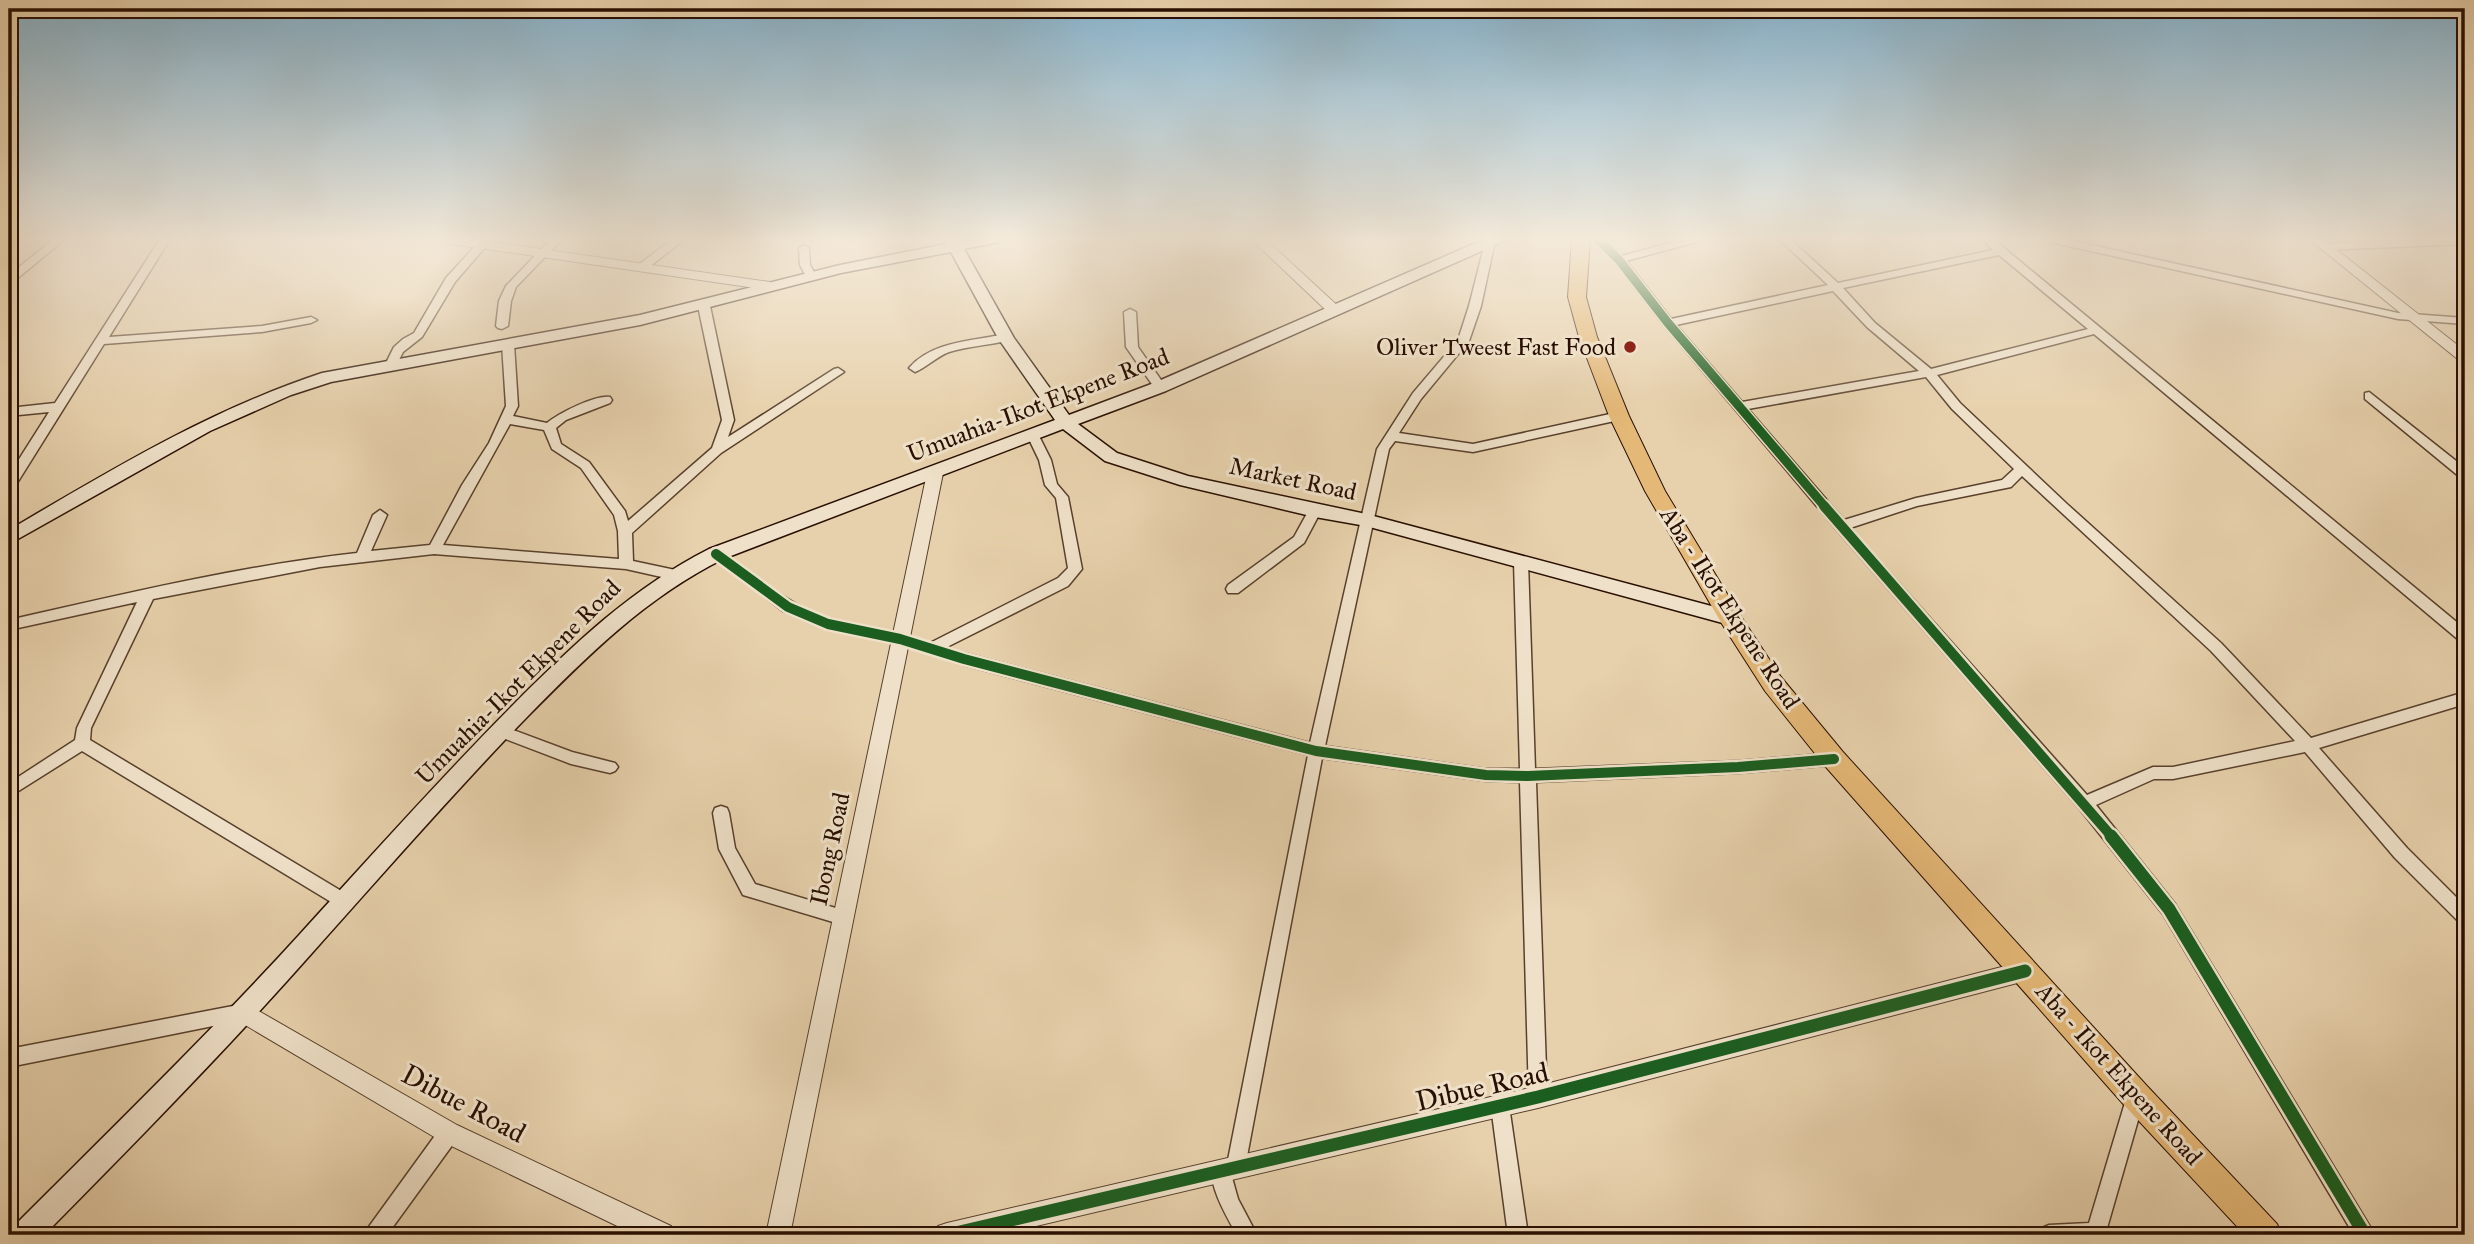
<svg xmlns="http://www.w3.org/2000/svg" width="2474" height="1244" font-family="'IM FELL Great Primer',serif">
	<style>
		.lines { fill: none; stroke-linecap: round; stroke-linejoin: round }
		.minor-casing { stroke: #58402c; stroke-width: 3 }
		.tertiary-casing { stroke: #58402c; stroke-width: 2 }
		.secondary-casing { stroke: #290f01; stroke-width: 3 }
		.trunk-casing { stroke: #290f01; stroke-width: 2 }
		.minor { fill: #efe1c9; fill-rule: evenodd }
		.tertiary { fill: #efe1c9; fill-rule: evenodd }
		.secondary { fill: #efe1c9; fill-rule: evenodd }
		.trunk { fill: #e4b876; fill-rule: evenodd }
		.cycleway-far2-casing { stroke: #efe1c9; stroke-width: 12 }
		.cycleway-far1-casing { stroke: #efe1c9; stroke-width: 15 }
		.cycleway-casing { stroke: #efe1c9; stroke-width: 18 }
		.cycleway-far2 { stroke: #1b5e20; stroke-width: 9 }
		.cycleway-far1 { stroke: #1b5e20; stroke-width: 10 }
		.cycleway { stroke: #1b5e20; stroke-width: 13 }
		.poi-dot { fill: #8f2418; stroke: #efe1c9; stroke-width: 2.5 }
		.labels { text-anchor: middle; stroke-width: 6; stroke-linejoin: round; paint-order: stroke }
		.poi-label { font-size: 24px; fill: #290f01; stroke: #efe1c9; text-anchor: end }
		.street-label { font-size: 24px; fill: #290f01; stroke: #efe1c9 }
		.near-street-label { font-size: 28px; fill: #290f01; stroke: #efe1c9 }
	</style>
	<rect width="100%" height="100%" fill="#e7d1ac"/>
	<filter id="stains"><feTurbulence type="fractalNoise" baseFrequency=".00286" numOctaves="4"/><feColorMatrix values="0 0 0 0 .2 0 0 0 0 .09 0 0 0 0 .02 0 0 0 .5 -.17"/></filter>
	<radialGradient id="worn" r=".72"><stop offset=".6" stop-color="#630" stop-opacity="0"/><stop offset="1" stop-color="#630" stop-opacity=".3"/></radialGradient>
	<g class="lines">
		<!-- minor casing -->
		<g class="minor-casing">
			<path id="minor" d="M54 239H65L13 282 9 283V275Z
				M160 239H170L109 337 262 326 311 317 317 320 311 323 262 332 104 344 14 488 9 489V475L49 412 9 416V408L55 403Z
				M551 239H562L516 287 511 301 508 326 502 329 498 328 496 326 499 301 506 286Z
				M673 239H685L645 270H637V266Z
				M1486 239 1495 241 1481 306 1469 341 1421 399 1399 433 1473 444 1619 412 1625 416 1619 420 1473 452 1395 441 1389 449 1325 746 1486 769H1520L1514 562 1521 557 1528 562 1535 769 1738 761 1834 753 1839 755 1842 759 1839 763 1834 765 1738 773 1536 782 1547 1097 1544 1103 1538 1106 1532 1103 1529 1097 1520 782 1486 781 1322 758 1245 1167 1243 1174 1236 1176 1231 1174 1238 1199 1257 1235H1237C1228 1219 1206 1182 1213 1164L1220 1162 1227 1165 1308 755 964 665 900 644 823 628 783 611 709 554 716 549 721 551C755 576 789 606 830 619 862 629 897 633 930 643L1058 578 1068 568 1056 498 1045 485 1039 460 1027 435 1033 431 1037 432 1051 460 1057 484 1068 497 1082 569 1068 586 945 648 1310 743 1377 449 1413 393 1458 340 1469 306Z
				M1593 239H1604L1621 256 1685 239H1701L1700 241 1626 261 1671 319 1828 285 1779 239H1790L1838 283 1993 250 1982 239H1993L2465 629V642L2460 641 2094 334 1937 375 1960 403 2067 504 2221 643 2311 738 2465 692V704L2319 748 2407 848 2465 906V925L2459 922 2395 858 2305 752 2173 779H2154L2096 805 2175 904 2375 1235H2354L2163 914 2079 808 1836 529 1664 325 1615 262ZM1999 255 2088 329 1931 369 1875 323 1843 288ZM1833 291 1867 327 1919 371 1742 402 1676 325ZM1926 377 1952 409 2014 469 2002 480 1916 498 1844 520 1748 409ZM2022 476 2211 651 2295 741 2173 767H2153L2087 795 1850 528 1917 506 2011 487Z
				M2045 239H2064L2398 313 2465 318V324L2398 319 2050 242Z
				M2441 239H2465V244L2324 250 2319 247 2324 244Z
				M482 242 487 245 455 282 422 337 403 352 395 368H387L385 365 394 347 403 339 414 333 446 278 478 243Z
				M804 245 809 248 810 265 816 276 815 278H807L800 265 799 248Z
				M704 303 710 306 734 420 728 437 834 369 838 368 844 372 721 453 632 533 633 561 680 571 682 575 680 579 675 580 626 569 434 554 320 567 153 599 91 728 90 740 348 895 350 900 348 905 342 907 336 905 82 751 9 797V783L75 740 77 728 137 602 9 630V620C124 594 240 566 357 553L373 515 380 510 387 515 371 551 430 545 462 485 489 443 506 406 502 344 508 340 514 344 518 406 513 416 547 423C559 413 595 395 610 397L612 400 610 403 566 420 556 428 561 444 589 462 625 511 628 521 712 448 722 420 698 306ZM510 424 544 430 552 449 581 468 614 515 618 531 619 559 443 545Z
				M1130 309 1136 312 1138 347 1166 387 1164 390H1156L1126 347 1124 312Z
				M1006 334 1012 338 1010 340C990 345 969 346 949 352 936 357 927 367 915 372L909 368C932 341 973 341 1006 334Z
				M2369 392 2465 468V479L2461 478 2365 399V393Z
				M1315 506 1321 511 1304 543 1238 593H1228L1226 589 1228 585 1294 537 1310 508Z
				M500 725 572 752 615 763 618 767 615 771 610 773 571 764 495 735 493 731 495 727Z
				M721 806 727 808 729 813 735 848 755 884 849 912 851 917 849 922 843 925 743 895 719 849 713 813 715 808Z
				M238 1005 244 1007 247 1013 244 1019 238 1021 9 1067V1049Z
				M2136 1087 2142 1090 2145 1096 2105 1235H2039L2042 1228 2049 1225 2089 1223 2127 1096 2130 1090Z
				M1500 1097 1507 1100 1509 1106 1528 1235H1508L1491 1106 1493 1100Z
				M449 1124 456 1126 458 1133 456 1140 387 1235H365L368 1228 442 1126Z"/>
		</g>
		<!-- tertiary casing -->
		<g class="tertiary-casing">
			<path id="tertiary" d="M439 239H471L770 282 777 286 770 290 445 243Z
				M1251 239H1265L1339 307V313H1329Z
				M2309 239H2323L2465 351V362L2460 361Z
				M935 468 943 473 790 1235H766L927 473Z
				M2025 961 2033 964 2036 971 2033 978 2025 981 1538 1108 998 1235H935L938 1226 947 1223 1538 1086Z
				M243 1002 457 1125 671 1226 674 1235H636L441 1141 235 1019 232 1012 235 1005Z"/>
		</g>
		<!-- secondary casing -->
		<g class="secondary-casing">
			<path id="secondary" d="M944 239H958L960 241 1001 239 999 242 964 249 1014 338 1069 415 1154 383 1485 239H1504L1502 242 1166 391 1078 424 1117 453 1188 476 1366 514 1730 611 1737 613 1740 618 1737 623 1730 625 1366 526 1315 517 1180 485 1105 461 1063 429 723 559C645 598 587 656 527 717 455 791 388 868 320 944 231 1045 138 1140 44 1235H12L15 1225C111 1129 208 1035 300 934 370 857 439 780 512 706 573 645 632 588 709 549L1055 420 998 338 951 252 841 273 640 325 331 382 291 395 210 431 9 544V530C111 470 210 410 322 373L640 315 840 265 946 244Z"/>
		</g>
		<!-- trunk casing -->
		<g class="trunk-casing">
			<path id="trunk" d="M1572 239H1590L1586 297 1597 337 1629 416 1665 491 1738 612 1781 677 1843 752 2147 1086 2277 1224 2282 1235H2245L2125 1106 1825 766 1765 691 1722 624 1645 491 1609 416 1579 337 1568 297Z"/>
		</g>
		<!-- minor -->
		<use href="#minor" class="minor"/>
		<!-- tertiary -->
		<use href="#tertiary" class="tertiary"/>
		<!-- secondary -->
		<use href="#secondary" class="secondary"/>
		<!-- trunk -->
		<use href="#trunk" class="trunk"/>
		<!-- cycleway-far2 casing -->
		<g class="cycleway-far2-casing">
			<path id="cycleway-far2" d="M1598 239 1619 260 1668 323 1826 508"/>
		</g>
		<!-- cycleway-far1 casing -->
		<g class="cycleway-far1-casing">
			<path id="cycleway-far1" d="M1824 506 2113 838
				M716 554 788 607 828 624 900 639 964 659 1316 751 1486 775 1528 776 1738 767 1834 759"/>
		</g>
		<!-- cycleway casing -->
		<g class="cycleway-casing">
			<path id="cycleway" d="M2111 836 2169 909 2365 1235
				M947 1235 1538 1097 2025 971"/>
		</g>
		<!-- cycleway-far2 -->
		<use href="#cycleway-far2" class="cycleway-far2"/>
		<!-- cycleway-far1 -->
		<use href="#cycleway-far1" class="cycleway-far1"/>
		<!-- cycleway -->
		<use href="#cycleway" class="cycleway"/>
	</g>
	<!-- sky -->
	<linearGradient id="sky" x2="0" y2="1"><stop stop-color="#87b5d0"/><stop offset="0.58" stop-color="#f4eada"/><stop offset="1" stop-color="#f4eada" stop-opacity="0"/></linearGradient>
	<rect width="2474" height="413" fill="url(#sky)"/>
	<!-- markers -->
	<circle class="poi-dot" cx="1630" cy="347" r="7"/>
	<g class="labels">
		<!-- poi labels -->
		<g class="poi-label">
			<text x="1616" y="355">Oliver Tweest Fast Food</text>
		</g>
		<!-- street labels -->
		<g class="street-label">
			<text transform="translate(1038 405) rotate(-21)" y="8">Umuahia-Ikot Ekpene Road</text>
			<text transform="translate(1293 479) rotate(12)" y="8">Market Road</text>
			<text transform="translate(1730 608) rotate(57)" y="8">Aba - Ikot Ekpene Road</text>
			<text transform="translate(518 682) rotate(-45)" y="8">Umuahia-Ikot Ekpene Road</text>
			<text transform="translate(830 849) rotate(-78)" y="8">Ibong Road</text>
			<text transform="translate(2119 1074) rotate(48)" y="8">Aba - Ikot Ekpene Road</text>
		</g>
		<!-- near-street labels -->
		<g class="near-street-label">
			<text transform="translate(1482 1086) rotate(-13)" y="10">Dibue Road</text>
			<text transform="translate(464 1103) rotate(28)" y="10">Dibue Road</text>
		</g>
	</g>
	<!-- margin -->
	<rect width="2474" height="1244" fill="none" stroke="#e7d1ac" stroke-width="35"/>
	<rect x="10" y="10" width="2453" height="1223" fill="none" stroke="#290f01" stroke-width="3.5"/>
	<rect x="18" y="18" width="2439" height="1209" fill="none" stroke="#290f01" stroke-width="2"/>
	<rect width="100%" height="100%" filter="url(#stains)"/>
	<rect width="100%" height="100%" fill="url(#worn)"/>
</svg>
